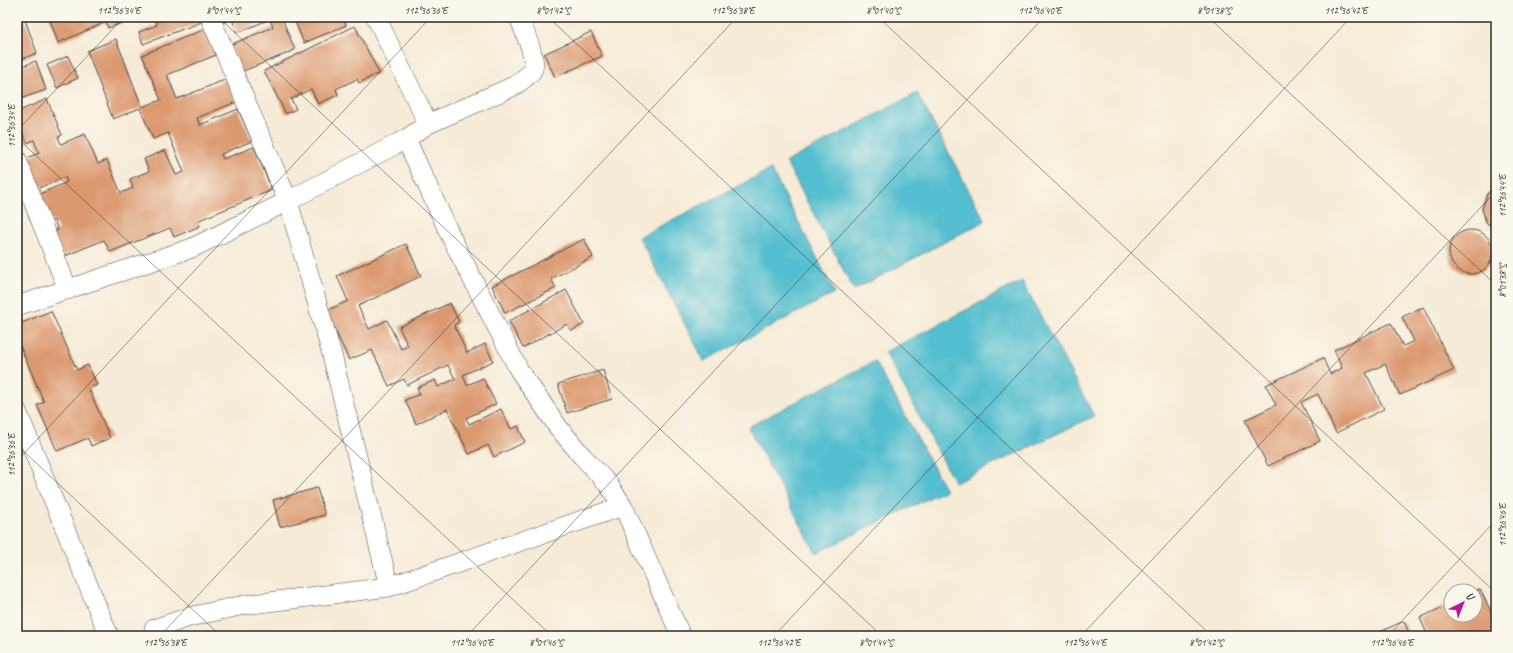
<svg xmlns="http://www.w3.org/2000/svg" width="1513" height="653" font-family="Caveat,sans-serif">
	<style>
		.water { fill: #53becf; stroke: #3f747d }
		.building { fill: #db996f }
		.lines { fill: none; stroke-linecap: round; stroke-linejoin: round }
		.minor-casing { stroke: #494845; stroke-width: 20 }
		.minor { stroke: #fff; stroke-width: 19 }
		.ticks { fill: none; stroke: #2b2b2b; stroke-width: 1; stroke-opacity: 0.45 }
		.neatline { fill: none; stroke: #2b2b2b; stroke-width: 1.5 }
		.ticks-label { font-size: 10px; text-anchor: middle; fill: #2b2b2b }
	</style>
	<rect width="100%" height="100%" fill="#fbf7ec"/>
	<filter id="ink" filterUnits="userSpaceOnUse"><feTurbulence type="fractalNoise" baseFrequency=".025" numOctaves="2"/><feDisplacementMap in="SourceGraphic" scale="8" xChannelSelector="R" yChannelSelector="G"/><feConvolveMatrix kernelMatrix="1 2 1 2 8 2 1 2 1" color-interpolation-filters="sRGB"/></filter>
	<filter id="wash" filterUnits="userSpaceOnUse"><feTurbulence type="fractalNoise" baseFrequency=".012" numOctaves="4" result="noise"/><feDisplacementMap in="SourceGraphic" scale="16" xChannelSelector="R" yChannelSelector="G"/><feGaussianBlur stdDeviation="0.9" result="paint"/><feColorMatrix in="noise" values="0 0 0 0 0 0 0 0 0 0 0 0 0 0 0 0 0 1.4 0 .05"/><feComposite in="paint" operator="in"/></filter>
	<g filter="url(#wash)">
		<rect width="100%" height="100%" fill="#f6ebd7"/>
		<!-- water -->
		<path class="water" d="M917 93 985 221 854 290 786 162Z
			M771 169 835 293 704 361 639 237Z
			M1022 281 1094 416 955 483 885 352Z
			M875 361 946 490 816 553 748 427Z"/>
		<g id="blocks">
			<!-- building -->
			<path class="building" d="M17 17H24L37 53 17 61Z
				M49 17H139L108 28 106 22 58 43Z
				M154 17H205L207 20 143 44 139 32 157 25Z
				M213 17H287L288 19 283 21 295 50 241 72 230 45 273 27 270 19 237 33 232 19 216 25Z
				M293 17H343L346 25 304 43Z
				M355 26 379 73 359 83 357 79 336 89 338 95 318 104 311 89 291 99 296 109 286 114 264 71Z
				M205 29 216 55 167 75 177 99 227 79 236 102 197 118 200 125 238 109 252 141 221 154 223 159 254 147 272 190 197 221 200 226 174 237 170 228 110 252 104 240 60 258 50 234 58 230 54 220 46 223 35 196 67 182 65 177 34 190 22 160 39 153 34 140 27 143 17 120V112L47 99 62 135 58 137 61 144 85 134 98 164 107 160 121 193 133 188 130 179 149 171 144 159 165 150 176 175 184 172 168 133 153 139 140 108 113 119 87 51 116 39 142 107 161 100 142 55Z
				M591 32 602 56 555 77 544 54Z
				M68 56 78 78 57 88 47 65Z
				M36 61 46 90 17 100V68Z
				M1496 187V230L1486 222 1482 209 1487 194Z
				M1449 252a22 22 0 1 1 44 0a22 22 0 1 1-44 0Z
				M584 239 593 257 551 279 556 288 505 313 492 286Z
				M406 244 421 276 358 306 369 329 387 320 401 349 408 346 399 327 450 303 459 322 454 325 467 353 485 344 493 361 463 375 467 385 483 378 496 404 466 418 469 424 501 409 511 429 518 426 525 442 494 457 488 445 469 454 447 409 416 424 405 400 420 394 417 388 435 380 438 387 455 379 448 365 407 385 404 379 389 386 372 350 349 360 326 311 348 301 337 276Z
				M566 290 584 324 571 331 567 324 523 348 509 321Z
				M1423 307 1454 370 1400 395 1385 364 1366 373 1384 409 1336 433 1318 394 1301 402 1320 441 1268 466 1245 420 1276 405 1266 385 1323 358 1330 374 1342 368 1334 350 1391 323 1403 346 1414 341 1402 317Z
				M51 311 77 370 88 365 97 385 89 389 110 438 91 446 88 438 57 451 37 405 44 402 17 339V325Z
				M603 370 612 399 567 413 558 384Z
				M317 488 325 515 280 527 273 500Z
				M1480 589 1496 622V636H1428L1420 618 1451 603V615H1475V591Z
				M1404 621 1410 636H1371Z"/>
		</g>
	</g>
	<g filter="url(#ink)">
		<use href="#blocks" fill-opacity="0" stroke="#494845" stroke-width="1"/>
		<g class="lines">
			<!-- minor casing -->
			<g class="minor-casing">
				<path id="minor" d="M210 17 288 201 332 355 389 587
					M376 17 428 124
					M406 139 453 241 519 370 558 427 582 456 608 484 623 506 681 636
					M17 160 68 290
					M17 306 192 248 288 201 406 139 428 124 514 86C521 81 529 76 533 69 537 58 523 29 519 17
					M17 411 109 636
					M154 629 189 617 244 605 389 587 623 506"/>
			</g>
			<!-- minor -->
			<use href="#minor" class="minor"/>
		</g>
	</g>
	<!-- ticks -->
	<path class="ticks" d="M218 17 882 636M548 17 1212 636M878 17 1496 593M1208 17 1496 285M17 131 124 17M17 138 552 636M17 445 221 636M17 461 431 17M160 636 737 17M467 636 1044 17M774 636 1351 17M1081 636 1496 191M1388 636 1496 520"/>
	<!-- margin -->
	<rect width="1513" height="653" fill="none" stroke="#fbf7ec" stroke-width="44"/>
	<!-- north arrow -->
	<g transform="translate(1463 603) rotate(43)"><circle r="19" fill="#fbf7ec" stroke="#a8a59f"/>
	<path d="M0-3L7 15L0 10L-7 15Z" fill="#b5179e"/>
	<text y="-6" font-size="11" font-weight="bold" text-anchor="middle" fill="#2b2b2b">U</text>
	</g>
	<rect x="22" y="22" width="1469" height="609" class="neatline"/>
	<g class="ticks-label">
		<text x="119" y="14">112°36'34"E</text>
		<text x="223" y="14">8°01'44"S</text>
		<text x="426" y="14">112°36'36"E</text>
		<text x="553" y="14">8°01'42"S</text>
		<text x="733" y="14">112°36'38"E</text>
		<text x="883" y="14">8°01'40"S</text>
		<text x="1040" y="14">112°36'40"E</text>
		<text x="1214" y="14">8°01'38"S</text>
		<text x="1346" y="14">112°36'42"E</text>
		<text transform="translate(11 126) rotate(-90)" y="4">112°36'34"E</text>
		<text transform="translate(1502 196) rotate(-90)" y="4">112°36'44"E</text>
		<text transform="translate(1502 281) rotate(-90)" y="4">8°01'38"S</text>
		<text transform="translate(11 455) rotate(-90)" y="4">112°36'36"E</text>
		<text transform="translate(1502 525) rotate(-90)" y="4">112°36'46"E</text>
		<text x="165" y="646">112°36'38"E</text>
		<text x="472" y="646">112°36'40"E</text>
		<text x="546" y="646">8°01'46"S</text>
		<text x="779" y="646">112°36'42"E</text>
		<text x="876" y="646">8°01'44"S</text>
		<text x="1085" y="646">112°36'44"E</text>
		<text x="1206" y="646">8°01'42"S</text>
		<text x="1392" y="646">112°36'46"E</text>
	</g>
</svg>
